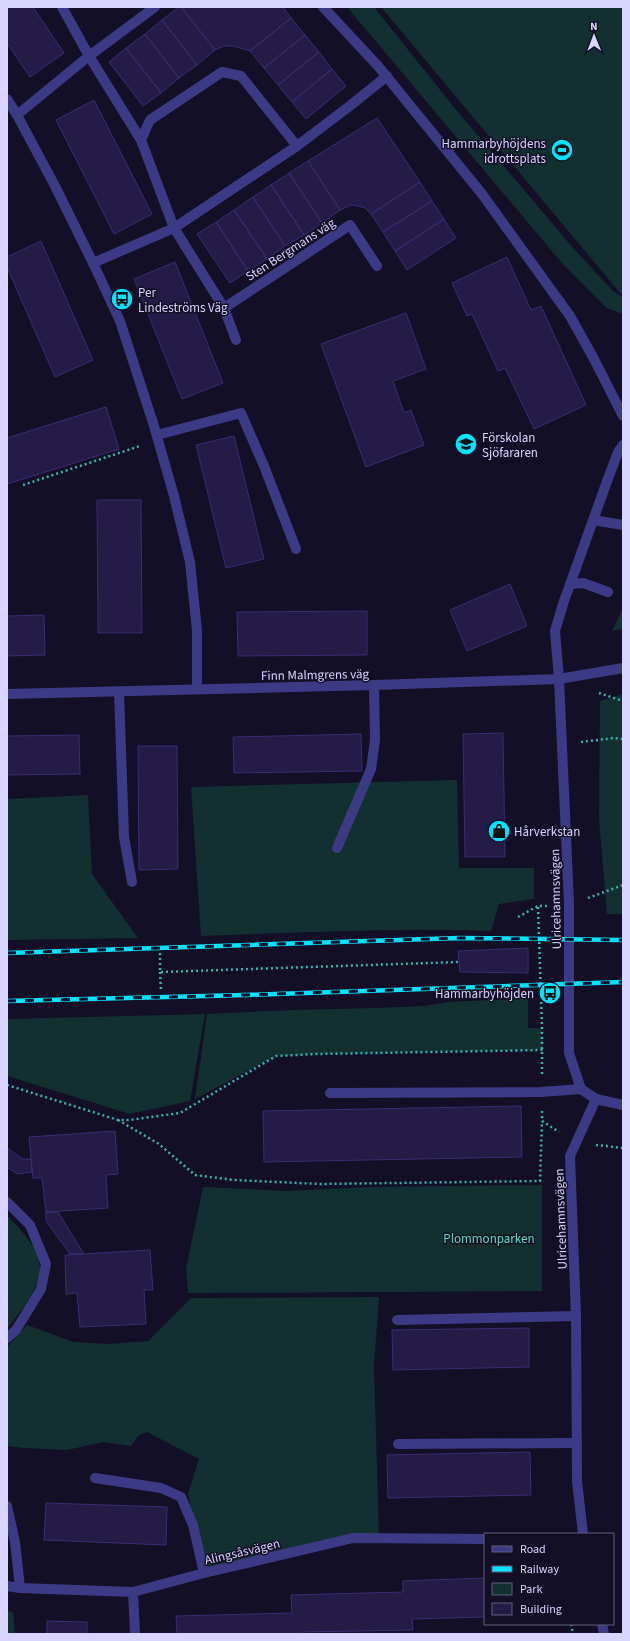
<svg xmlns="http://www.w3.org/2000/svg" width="630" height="1641" font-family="'Source Sans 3',sans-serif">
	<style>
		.green { fill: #12302f }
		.building { fill: #241b47; stroke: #3b2d73 }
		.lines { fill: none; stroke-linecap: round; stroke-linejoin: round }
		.path { stroke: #2fb8b0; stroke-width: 2.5; stroke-dasharray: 2 3; stroke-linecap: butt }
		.service { stroke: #3d3a85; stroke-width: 10 }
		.minor { stroke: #3d3a85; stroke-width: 10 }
		.tertiary { stroke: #3d3a85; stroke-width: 10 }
		.rail-casing { stroke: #00e5ff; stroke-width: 4.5 }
		.rail { stroke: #130f26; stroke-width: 3; stroke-dasharray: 9; stroke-linecap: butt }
		.labels { text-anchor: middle; stroke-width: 3; stroke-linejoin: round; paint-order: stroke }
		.poi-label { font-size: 13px; fill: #d9d4ff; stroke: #130f26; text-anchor: start }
		.street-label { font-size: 13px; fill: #d9d4ff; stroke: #130f26 }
		.park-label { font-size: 13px; fill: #5fe0c0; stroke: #130f26 }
	</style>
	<rect width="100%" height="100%" fill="#130f26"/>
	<!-- green -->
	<path class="green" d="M347 7H374L453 106 574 249 614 292 623 297V314L607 308 561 262Z
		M381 7H623V293L621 294Z
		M623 608V629L612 631Z
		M623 694V914H607L599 819 600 701Z
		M457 780 459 868H534V899L499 904 491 931C394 927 297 933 201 936L191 787Z
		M88 795 92 874 138 938 7 940V799Z
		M528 998V1028H542L543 1050 318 1054 276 1056 195 1099 207 1014 293 1010 377 1008 425 1006 449 1002Z
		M205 1014 190 1101 130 1114 7 1076V1019Z
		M542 1185V1291L188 1293 186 1269 203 1187 287 1191 371 1187Z
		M7 1215C16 1225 26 1235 33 1246 53 1276 24 1306 7 1329Z
		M379 1297 374 1364 379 1538H353L204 1573 188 1494 199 1459 147 1432 138 1436 131 1446 103 1442 67 1450 24 1448 7 1446V1347L27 1325 73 1342 108 1344 148 1341 191 1298Z
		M7 1611 13 1612 15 1634H7Z"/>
	<!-- building -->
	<path class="building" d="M7 7H33L64 53 30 77 7 43Z
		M179 7H181L215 50 197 65 162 20Z
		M181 7H283L291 18 250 51 233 46H224L215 50Z
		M291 18 305 35 264 68 250 51Z
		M162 20 197 65 179 78 145 34Z
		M145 34 179 78 161 93 126 48Z
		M305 35 319 52 278 85 264 68Z
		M126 48 161 93 143 106 109 62Z
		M319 52 332 69 292 102 278 85Z
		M332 69 346 86 306 119 292 102Z
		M94 100 152 214 114 234 56 120Z
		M377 118 420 182 371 214 365 208 358 206 351 205 340 210 308 161Z
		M308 161 340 210 322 223 289 173Z
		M289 173 322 223 304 235 271 185Z
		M420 182 432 201 383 232 371 214Z
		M271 185 304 235 285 246 253 197Z
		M253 197 285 246 267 259 234 210Z
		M432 201 444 219 395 251 383 232Z
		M234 210 267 259 248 271 216 222Z
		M444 219 456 238 407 270 395 251Z
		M216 222 248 271 230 283 197 234Z
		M41 241 93 360 55 377 7 267V257Z
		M507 257 531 310 541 306 586 405 534 429 505 368 498 371 472 314 467 316 452 283Z
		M175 262 223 383 182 399 134 279Z
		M406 313 426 369 393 381 404 413 411 410 424 445 366 467 321 344Z
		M106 407 119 449 7 484V438Z
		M234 436 264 559 226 568 196 445Z
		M97 500H141L142 633H98Z
		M510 584 527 626 467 651 450 610Z
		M367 611V655L238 656 237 612Z
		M44 615 45 655 7 656V616Z
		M503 733 505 857H465L463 734Z
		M361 734 362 771 234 773 233 737Z
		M79 735 80 774 7 775V736Z
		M138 746H177L178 869 139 870Z
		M528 948V973L460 972 458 951Z
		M521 1106 522 1157 264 1162 263 1111Z
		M115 1131 118 1174 106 1175 108 1208 46 1212 42 1178H33L29 1137Z
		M7 1148 23 1159H31L32 1172 17 1174 7 1167Z
		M46 1212H58L84 1254H70L46 1221Z
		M150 1250 153 1290H144L146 1324 80 1327 77 1293 66 1294 65 1255Z
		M529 1328V1367L393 1370 392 1330Z
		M530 1452 531 1495 388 1498 387 1455Z
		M46 1503 167 1507 166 1545 44 1540Z
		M485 1578V1617L412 1619 413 1630 302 1632V1634H177L176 1616 292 1613 291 1595 403 1592V1581Z
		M47 1621 87 1622V1634H47Z"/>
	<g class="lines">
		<!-- path -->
		<path class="path" d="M23 485 140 446
			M599 693 623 701
			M581 742 613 738 623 739
			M588 898 623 885
			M518 917 538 906
			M160 953V972L459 962
			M160 972 161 990
			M542 1074V1028L538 906H550
			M7 1085 118 1120H129L180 1113 276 1056 318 1054 543 1050
			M542 1111V1121L559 1132
			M118 1120 159 1144 195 1175 234 1180 320 1184 540 1181 542 1121
			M596 1145 623 1148
			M571 1624 573 1634"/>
		<!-- service -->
		<path class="service" d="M323 7 378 66 482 194 570 316 594 359 623 416
			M157 435 241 413 264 466 296 549
			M593 520 623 525
			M570 584 583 583 608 592
			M559 679 555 631 563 604 606 484 618 452 623 445
			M119 692 124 837 132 882
			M337 848 371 769 375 740 374 685
			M330 1093 541 1092 581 1089
			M7 1202 30 1225 46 1264 41 1289 16 1330 7 1338
			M397 1320 576 1316
			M398 1444 577 1443
			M95 1478 161 1488 181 1497 193 1525 204 1573
			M7 1506 15 1542 20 1588"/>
		<!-- minor -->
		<path class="minor" d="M62 7 89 56 141 140
			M7 99 17 115 55 186 93 263 120 321 154 426 174 496 190 562 197 631V689
			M17 115 89 56 155 7
			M93 263 174 228 297 146 351 105 387 76
			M224 308 350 225 377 266
			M236 340 224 308 174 228 141 140 150 120 222 72 241 76 297 146
			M583 1534 577 1481 576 1316 570 1156 596 1099
			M7 1586 20 1588 133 1592 204 1573 353 1538 485 1539
			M133 1592 135 1634
			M602 1624 604 1634"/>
		<!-- tertiary -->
		<path class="tertiary" d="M559 679 569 904V1053L581 1089 596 1099 623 1105
			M7 694 374 685 559 679 623 668"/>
		<!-- rail casing -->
		<g class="rail-casing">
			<path id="rail" d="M7 953 459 938 623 940
				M7 1001 245 995 623 982"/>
		</g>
		<!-- rail -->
		<use href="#rail" class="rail"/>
	</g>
	<!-- icons -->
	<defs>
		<g id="stadium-disc" transform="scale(1.15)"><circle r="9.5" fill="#00e5ff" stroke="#130f26"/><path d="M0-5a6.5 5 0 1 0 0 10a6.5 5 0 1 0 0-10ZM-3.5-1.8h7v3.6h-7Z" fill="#111"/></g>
		<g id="bus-disc" transform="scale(1.15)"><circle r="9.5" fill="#00e5ff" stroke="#130f26"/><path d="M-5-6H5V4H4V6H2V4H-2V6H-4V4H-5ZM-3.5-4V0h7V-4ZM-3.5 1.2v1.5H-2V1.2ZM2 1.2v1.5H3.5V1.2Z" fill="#111"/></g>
		<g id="school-disc" transform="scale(1.15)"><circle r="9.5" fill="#00e5ff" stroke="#130f26"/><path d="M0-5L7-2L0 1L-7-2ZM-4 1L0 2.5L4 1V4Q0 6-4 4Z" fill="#111"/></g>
		<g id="shop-disc" transform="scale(1.15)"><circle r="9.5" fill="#00e5ff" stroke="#130f26"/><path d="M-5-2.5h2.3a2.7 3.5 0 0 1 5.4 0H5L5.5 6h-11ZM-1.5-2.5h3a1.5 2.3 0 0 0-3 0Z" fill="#111"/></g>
	</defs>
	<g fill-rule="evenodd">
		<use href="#stadium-disc" x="562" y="150"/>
		<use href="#bus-disc" x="122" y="299"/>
		<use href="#school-disc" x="466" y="444"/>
		<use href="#shop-disc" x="499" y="831"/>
		<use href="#bus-disc" x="550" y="993"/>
	</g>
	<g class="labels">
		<!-- poi labels -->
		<g class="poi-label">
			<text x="546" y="148" text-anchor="end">Hammarbyhöjdens<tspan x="546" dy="15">idrottsplats</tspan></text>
			<text x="138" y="297">Per<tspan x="138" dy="15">Lindeströms Väg</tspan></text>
			<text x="482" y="442">Förskolan<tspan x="482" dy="15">Sjöfararen</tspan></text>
			<text x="514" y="836">Hårverkstan</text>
			<text x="534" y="998" text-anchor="end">Hammarbyhöjden</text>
		</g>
		<!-- street labels -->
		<g class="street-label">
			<text transform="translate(290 249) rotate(-33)" y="5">Sten Bergmans väg</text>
			<text transform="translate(315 674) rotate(-1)" y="5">Finn Malmgrens väg</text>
			<text transform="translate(555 899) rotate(-91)" y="5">Ulricehamnsvägen</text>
			<text transform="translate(560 1219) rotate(-92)" y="5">Ulricehamnsvägen</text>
			<text transform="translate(242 1551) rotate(-13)" y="5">Alingsåsvägen</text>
		</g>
		<!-- park labels -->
		<g class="park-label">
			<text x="489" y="1243">Plommonparken</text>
		</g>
	</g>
	<!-- border -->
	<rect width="630" height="1641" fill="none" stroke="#d9d4ff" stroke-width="16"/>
	<!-- legend -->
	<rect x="484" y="1533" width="130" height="92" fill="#130f26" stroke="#625e7d"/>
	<rect x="492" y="1546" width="20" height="6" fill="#3d3a85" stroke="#625e7d"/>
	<text x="520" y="1553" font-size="12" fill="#d9d4ff">Road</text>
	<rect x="492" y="1566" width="20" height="6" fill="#00e5ff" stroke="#625e7d"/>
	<text x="520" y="1573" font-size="12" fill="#d9d4ff">Railway</text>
	<rect x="492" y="1583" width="20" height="12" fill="#12302f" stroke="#625e7d"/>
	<text x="520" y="1593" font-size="12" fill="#d9d4ff">Park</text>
	<rect x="492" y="1603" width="20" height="12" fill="#241b47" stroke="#625e7d"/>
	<text x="520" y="1613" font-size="12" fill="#d9d4ff">Building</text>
	<!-- north arrow -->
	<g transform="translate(594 36) rotate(359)" stroke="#130f26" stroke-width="3" paint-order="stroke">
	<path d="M0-3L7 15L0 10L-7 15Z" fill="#d9d4ff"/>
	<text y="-6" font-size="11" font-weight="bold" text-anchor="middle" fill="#d9d4ff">N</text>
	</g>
</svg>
